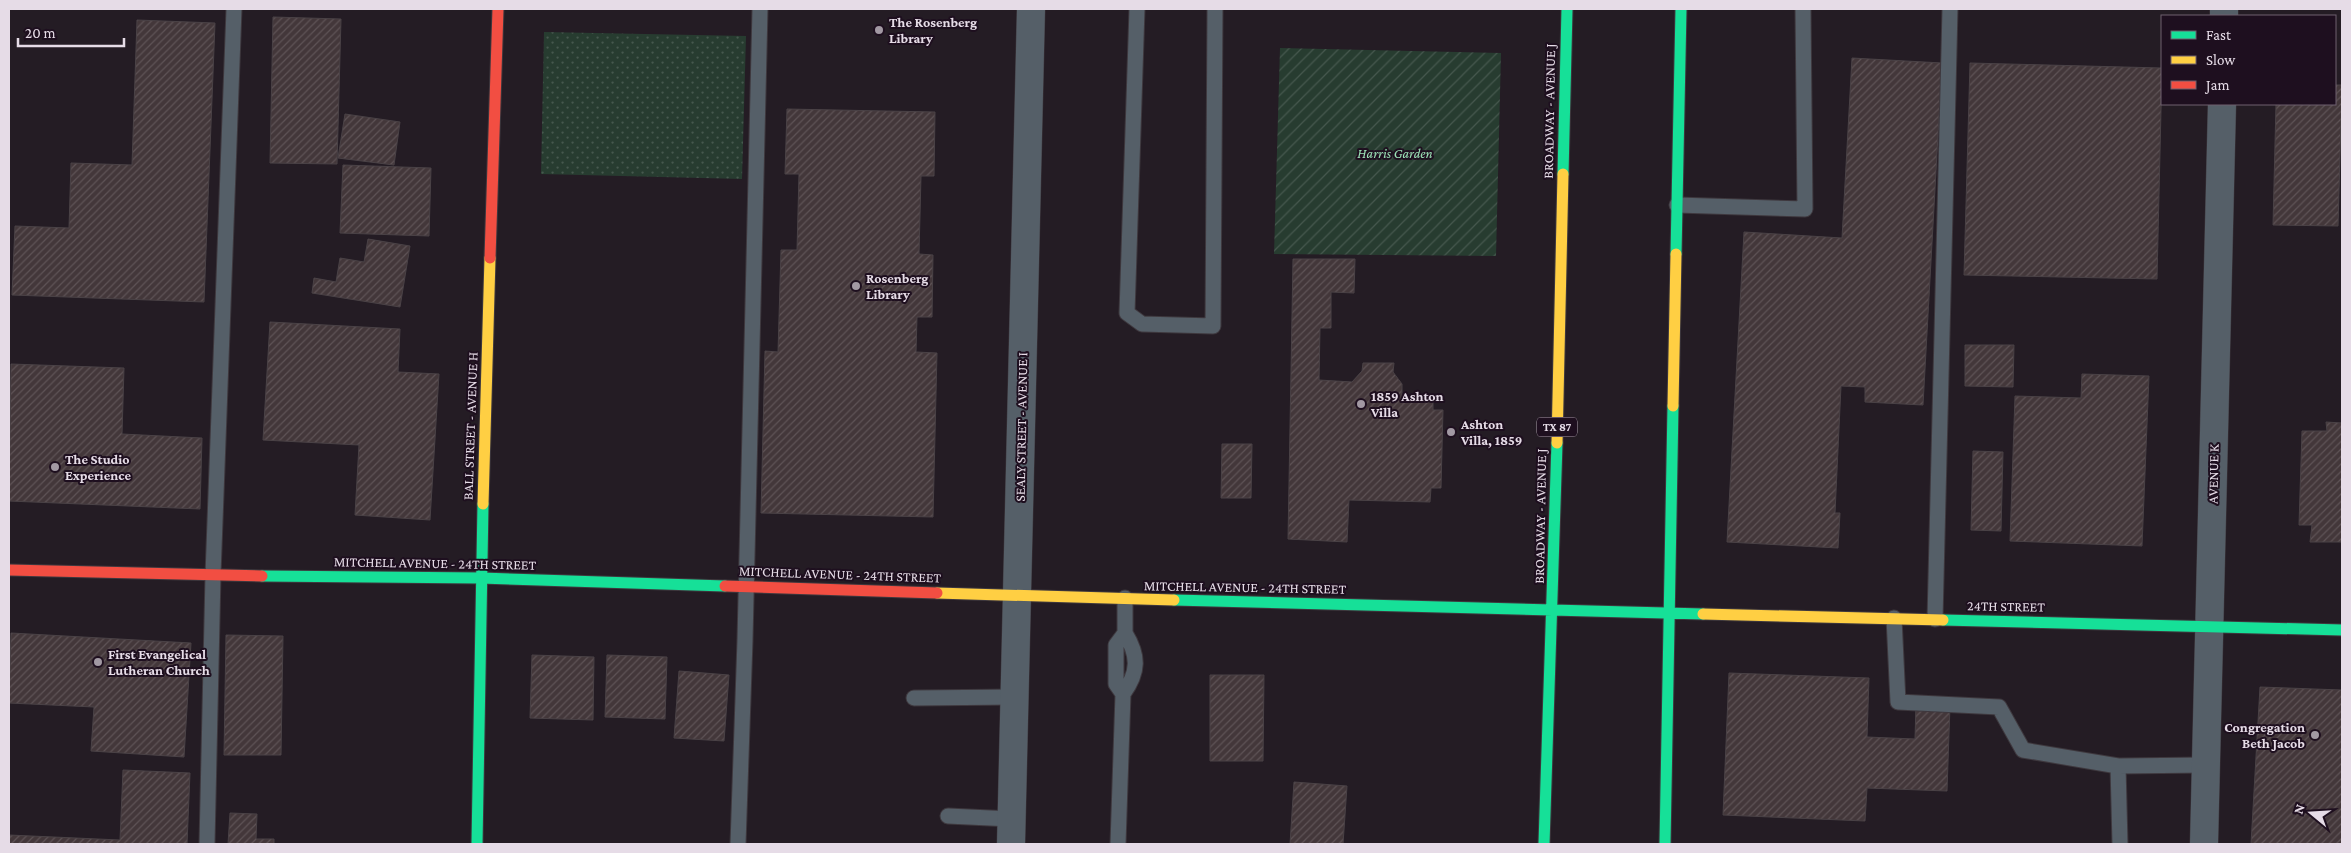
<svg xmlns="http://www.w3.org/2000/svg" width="2351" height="853" font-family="'Crimson Pro',serif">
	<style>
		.grass { fill: url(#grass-dots) }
		.garden { fill: url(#garden-furrows) }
		.building { fill: url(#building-hatch); stroke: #4a4246 }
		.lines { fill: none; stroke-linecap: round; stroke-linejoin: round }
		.lane-casing { stroke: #3e383e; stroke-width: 17 }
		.street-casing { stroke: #3e383e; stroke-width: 29 }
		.fast-casing { stroke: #3e383e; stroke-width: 13 }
		.slow-casing { stroke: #3e383e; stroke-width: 13 }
		.jam-casing { stroke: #3e383e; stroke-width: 13 }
		.lane { stroke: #555f68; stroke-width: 15 }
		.street { stroke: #555f68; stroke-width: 28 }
		.fast { stroke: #16e098; stroke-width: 11 }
		.slow { stroke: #ffcf43; stroke-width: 11 }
		.jam { stroke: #f24e42; stroke-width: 11 }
		.poi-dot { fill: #a299a3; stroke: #1e0f1f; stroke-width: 2 }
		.labels { text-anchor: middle; stroke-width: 4; stroke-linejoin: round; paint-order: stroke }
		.shield { fill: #1e0f1f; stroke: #aa9eab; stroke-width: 1 }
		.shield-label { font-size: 12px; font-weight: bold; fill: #e6dce7 }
		.poi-label { font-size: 14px; font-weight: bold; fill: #e6dce7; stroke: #1e0f1f; text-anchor: start }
		.street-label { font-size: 14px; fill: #e6dce7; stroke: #1e0f1f }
		.park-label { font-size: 14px; font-style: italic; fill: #9ce3b7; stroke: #1e0f1f }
	</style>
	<defs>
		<pattern id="grass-dots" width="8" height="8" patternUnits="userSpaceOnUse" patternTransform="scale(1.25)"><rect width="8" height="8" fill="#273c30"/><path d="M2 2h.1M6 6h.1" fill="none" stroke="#46584e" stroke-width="1.8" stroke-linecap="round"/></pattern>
		<pattern id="garden-furrows" width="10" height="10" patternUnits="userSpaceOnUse" patternTransform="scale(1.25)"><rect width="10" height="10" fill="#273c30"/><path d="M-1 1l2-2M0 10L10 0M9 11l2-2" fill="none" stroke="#46584e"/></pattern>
		<pattern id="building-hatch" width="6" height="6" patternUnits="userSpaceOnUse" patternTransform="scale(1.25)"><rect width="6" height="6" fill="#43373a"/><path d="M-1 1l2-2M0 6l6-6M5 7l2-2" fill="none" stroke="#5e5356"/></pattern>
	</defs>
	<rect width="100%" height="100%" fill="#241c24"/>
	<!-- grass -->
	<path class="grass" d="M544 32 746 36 742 179 541 174Z"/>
	<!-- garden -->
	<path class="garden" d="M1280 48 1501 53 1496 256 1274 254Z"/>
	<!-- building -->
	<path class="building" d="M273 17 341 19 337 164 270 163Z
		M137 20 215 23 204 302 12 295 15 226 69 228 71 163 132 165Z
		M1852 58 1942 63 1923 405 1865 402V387L1841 386 1835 513H1840L1838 548 1727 542 1744 232 1842 238Z
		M1970 63 2162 68 2157 279 1964 275Z
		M2335 85H2342L2338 226 2273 225 2276 104H2335Z
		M787 109 935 112 934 176H921L919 254 933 255 932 317H917L916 352 937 353 933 517 761 513 765 351 778 352 781 250H797L799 174H785Z
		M345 114 400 122 394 165 338 158Z
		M343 165 431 168 429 236 340 233Z
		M368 239 410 246 400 307 312 293 314 278 336 282 340 258 364 262Z
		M1293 259H1355L1354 293 1331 292V328H1320L1319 380 1352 382 1362 371 1363 363H1394L1393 372 1402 384V397L1433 399V410H1443L1441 488H1431L1430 502 1349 500 1347 542 1288 539Z
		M270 322 400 329 398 372 439 374 430 520 355 515 359 445 263 440Z
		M1965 345H2014L2013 387 1965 386Z
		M11 364 124 368 122 434 202 438 200 509 9 501Z
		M2082 374 2149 376 2142 546 2010 541 2015 396 2081 398Z
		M2326 422 2342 423V542H2310L2312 525H2299L2302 431H2327Z
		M1222 444H1252L1251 498H1221Z
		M1973 451 2003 452 2001 531 1971 530Z
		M11 633 191 643 184 757 91 751 94 707 9 703Z
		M226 635 283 636 281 755H224Z
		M532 655 594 657 593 720 530 718Z
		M607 655 667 657 665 719 605 717Z
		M679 671 729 675 724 741 674 738Z
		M1729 673 1869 678 1867 737 1915 739 1916 704 1950 706 1947 791 1867 788 1865 821 1723 815Z
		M1210 675H1264L1263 761H1210Z
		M2260 687 2342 690V844H2251Z
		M123 770 190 773 187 844H9V835L120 840Z
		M1294 782 1347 786 1343 844H1290Z
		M230 813 257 814 256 839H274V844H228Z"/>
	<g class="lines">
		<!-- lane casing -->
		<g class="lane-casing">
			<path id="lane" d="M1137 9 1127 313 1142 324 1213 326 1215 9
				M1677 205 1805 209 1803 9
				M1125 598V633
				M1894 618 1898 702 1999 707 2023 750 2118 766 2206 765
				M1935 619 1950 9
				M914 698 1015 697
				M2118 766 2120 844
				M948 816 1011 819
				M207 844 213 575 234 9
				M738 844 745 640 760 9
				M1118 844 1123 694C1139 672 1139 656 1125 633L1116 645V684L1123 694"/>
		</g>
		<!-- street casing -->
		<g class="street-casing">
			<path id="street" d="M2224 16V9
				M1011 844 1031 9
				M2204 844 2222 104"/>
		</g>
		<!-- fast casing -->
		<g class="fast-casing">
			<path id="fast" d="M1563 174 1567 9
				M1676 254 1681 9
				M262 576 481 578 725 586
				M1174 600 1703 614
				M1943 620 2342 630
				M477 844 483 504
				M1544 844 1557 443
				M1665 844 1673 406"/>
		</g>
		<!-- slow casing -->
		<g class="slow-casing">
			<path id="slow" d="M1673 406 1676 254
				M1557 443 1563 174
				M483 504 490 258
				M937 593 1174 600
				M1703 614 1943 620"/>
		</g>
		<!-- jam casing -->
		<g class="jam-casing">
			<path id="jam" d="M490 258 498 9
				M9 570 262 576
				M725 586 937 593"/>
		</g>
		<!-- lane -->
		<use href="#lane" class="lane"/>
		<!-- street -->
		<use href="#street" class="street"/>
		<!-- fast -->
		<use href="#fast" class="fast"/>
		<!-- slow -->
		<use href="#slow" class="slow"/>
		<!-- jam -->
		<use href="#jam" class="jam"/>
	</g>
	<!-- markers -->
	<g class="poi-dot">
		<circle cx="879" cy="30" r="5"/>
		<circle cx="856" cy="286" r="5"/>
		<circle cx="1361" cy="404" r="5"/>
		<circle cx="1451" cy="432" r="5"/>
		<circle cx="55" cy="467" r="5"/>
		<circle cx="98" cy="662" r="5"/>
		<circle cx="2315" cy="735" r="5"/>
	</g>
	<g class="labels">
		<!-- shield labels -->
		<rect class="shield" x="1537" y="417.5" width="40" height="19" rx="4"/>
		<g class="shield-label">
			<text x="1557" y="431">TX 87</text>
		</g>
		<!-- poi labels -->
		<g class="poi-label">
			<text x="889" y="27">The Rosenberg<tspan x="889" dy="16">Library</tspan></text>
			<text x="866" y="283">Rosenberg<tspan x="866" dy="16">Library</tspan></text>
			<text x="1371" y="401">1859 Ashton<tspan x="1371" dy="16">Villa</tspan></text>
			<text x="1461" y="429">Ashton<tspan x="1461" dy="16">Villa, 1859</tspan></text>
			<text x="65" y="464">The Studio<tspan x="65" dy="16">Experience</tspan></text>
			<text x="108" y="659">First Evangelical<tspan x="108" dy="16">Lutheran Church</tspan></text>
			<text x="2305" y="732" text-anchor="end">Congregation<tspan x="2305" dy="16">Beth Jacob</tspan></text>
		</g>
		<!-- street labels -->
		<g class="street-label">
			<text transform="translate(1549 111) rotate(-89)" y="5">BROADWAY - AVENUE J</text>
			<text transform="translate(470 426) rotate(-88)" y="5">BALL STREET - AVENUE H</text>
			<text transform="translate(1021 427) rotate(-89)" y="5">SEALY STREET - AVENUE I</text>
			<text transform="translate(2213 474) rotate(-89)" y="5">AVENUE K</text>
			<text transform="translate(1540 516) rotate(-89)" y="5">BROADWAY - AVENUE J</text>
			<text transform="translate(435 563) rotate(1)" y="5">MITCHELL AVENUE - 24TH STREET</text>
			<text transform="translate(840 574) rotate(2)" y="5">MITCHELL AVENUE - 24TH STREET</text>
			<text transform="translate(1245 587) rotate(1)" y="5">MITCHELL AVENUE - 24TH STREET</text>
			<text transform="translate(2006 606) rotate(1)" y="5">24TH STREET</text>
		</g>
		<!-- park labels -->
		<g class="park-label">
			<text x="1395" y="158">Harris Garden</text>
		</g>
	</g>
	<!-- border -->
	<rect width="2351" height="853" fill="none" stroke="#e6dce7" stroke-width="20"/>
	<!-- legend -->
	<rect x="2161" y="15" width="175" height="90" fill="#1e0f1f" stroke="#6e616f"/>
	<rect x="2171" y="31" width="25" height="8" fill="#16e098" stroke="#6e616f"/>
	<text x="2206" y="40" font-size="15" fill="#e6dce7">Fast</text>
	<rect x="2171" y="56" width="25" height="8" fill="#ffcf43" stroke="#6e616f"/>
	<text x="2206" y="65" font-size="15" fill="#e6dce7">Slow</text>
	<rect x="2171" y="81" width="25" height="8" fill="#f24e42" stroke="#6e616f"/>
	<text x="2206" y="90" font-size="15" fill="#e6dce7">Jam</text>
	<!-- north arrow -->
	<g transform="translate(2311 813) rotate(288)" stroke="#1e0f1f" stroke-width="4" paint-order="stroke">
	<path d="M0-4L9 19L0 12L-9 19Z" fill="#e6dce7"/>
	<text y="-8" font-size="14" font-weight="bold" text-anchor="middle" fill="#e6dce7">N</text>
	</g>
	<!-- scale -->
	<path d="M18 38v8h106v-8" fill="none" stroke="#e6dce7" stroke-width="2.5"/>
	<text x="25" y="38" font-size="15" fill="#e6dce7" stroke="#1e0f1f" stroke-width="4" paint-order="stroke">20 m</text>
</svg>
